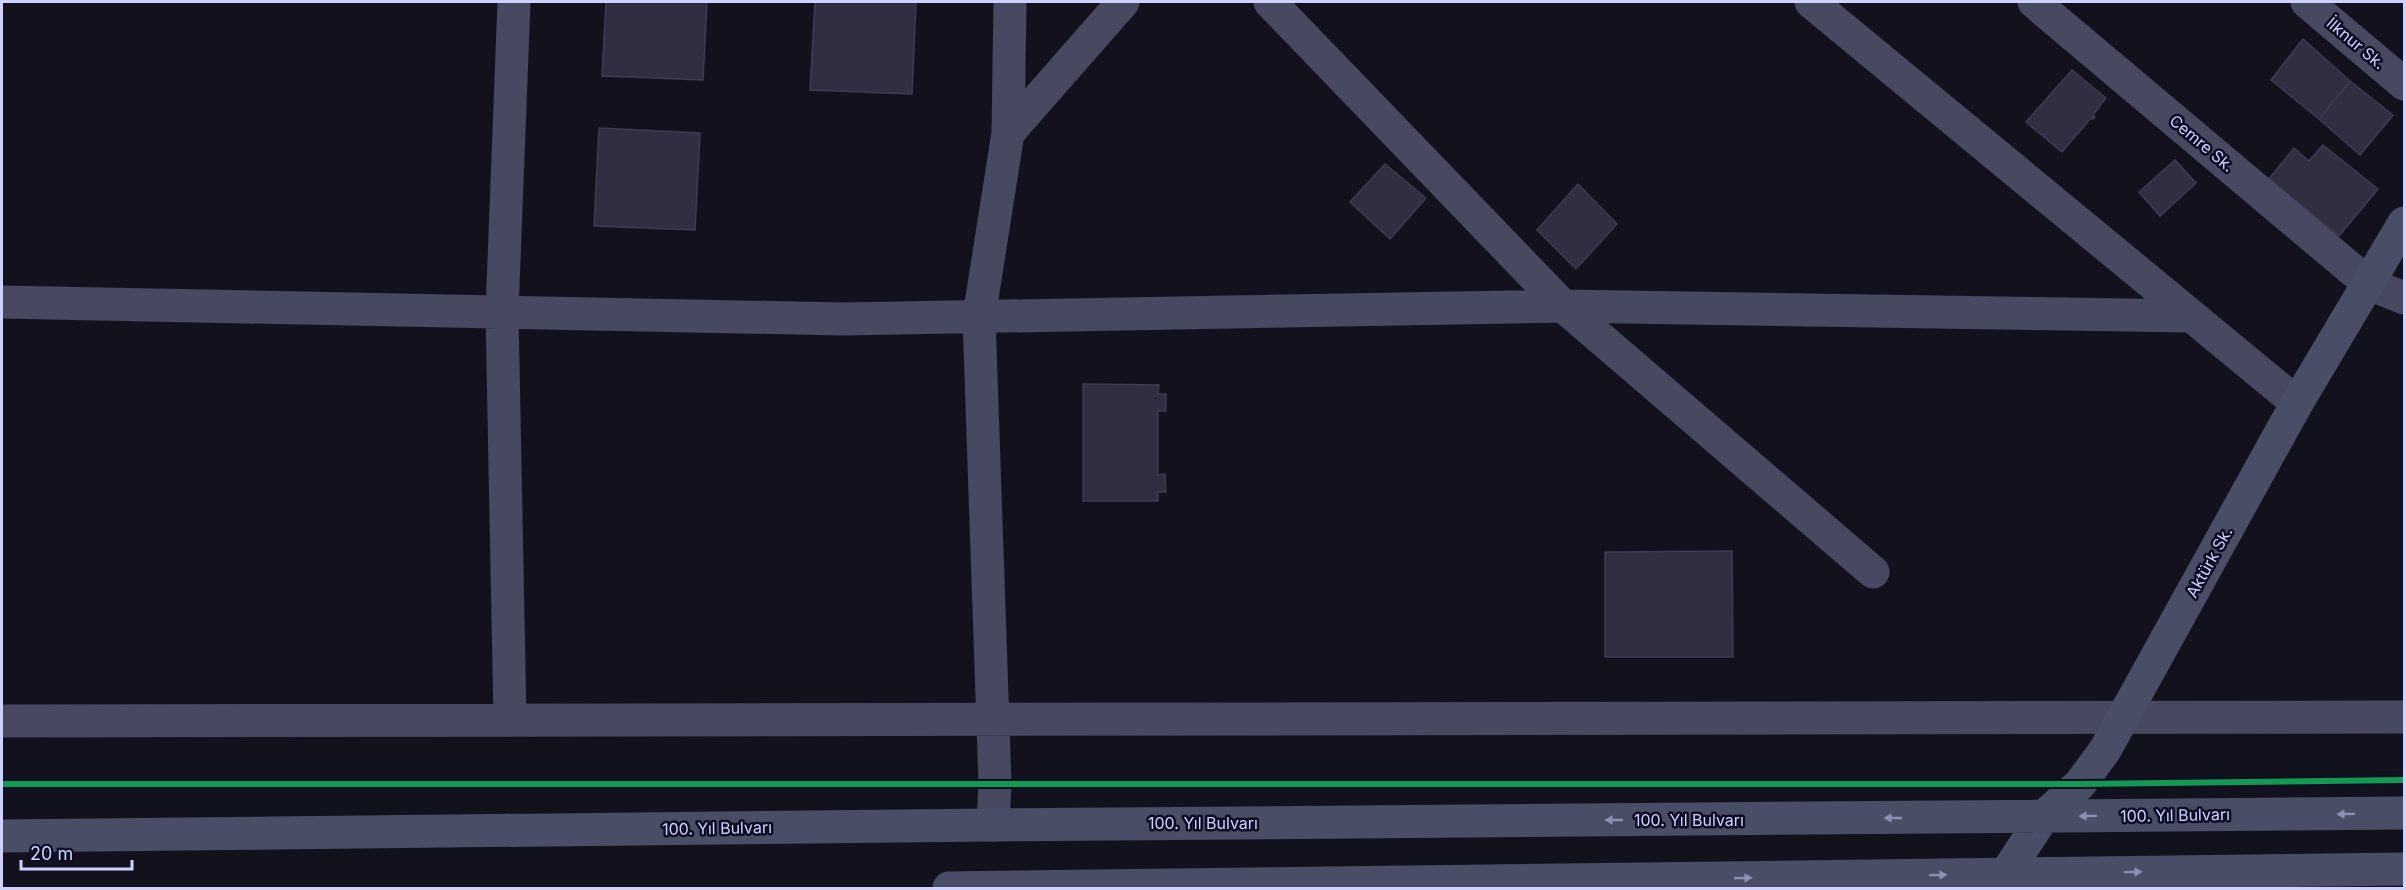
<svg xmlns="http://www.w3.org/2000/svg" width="2406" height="890" font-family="Inter,sans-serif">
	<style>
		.building { fill: #302f41; stroke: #3c3c53; stroke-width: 1.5 }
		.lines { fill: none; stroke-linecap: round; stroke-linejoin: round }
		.street { stroke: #464960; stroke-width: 33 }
		.secondary { stroke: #494e66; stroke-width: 33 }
		.cycleway-casing { stroke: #0d0d24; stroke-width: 10 }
		.cycleway { stroke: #139951; stroke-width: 6 }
		.oneway { fill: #8c90b2 }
		.labels { text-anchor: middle; stroke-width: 5; stroke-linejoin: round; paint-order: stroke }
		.street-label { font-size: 16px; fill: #cfd2ff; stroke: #0d0d24 }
	</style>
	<rect width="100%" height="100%" fill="#12121f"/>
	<!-- building -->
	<path class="building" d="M606 2H707L703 80 602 76Z
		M815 2H916L912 94 810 90Z
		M2303 39 2350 81 2319 119 2271 80Z
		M2072 70 2106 98 2093 115 2095 117 2093 119 2091 118 2062 152 2026 122Z
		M2350 81 2393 115 2360 155 2319 119Z
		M599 128 700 133 695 230 594 226Z
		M2323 145 2378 189 2339 236 2269 179 2294 148 2309 161Z
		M2175 160 2196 183 2160 216 2139 192Z
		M1385 164 1426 198 1390 239 1350 202Z
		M1578 184 1617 224 1576 269 1537 230Z
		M1083 384 1159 385 1158 394H1166V411H1158V475L1165 474 1166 492H1158V501H1083Z
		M1732 551 1733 657H1605V552Z"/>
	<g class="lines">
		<!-- street -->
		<path class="street" d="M1270 2 1563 306 1873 572
			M1811 2 2297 403
			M2034 2 2369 284 2404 298
			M2307 2 2404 84
			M1008 133 1123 2
			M2 302 844 319 1563 306 2190 316
			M510 719 502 312 514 2
			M2 721 2404 717
			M993 825 995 784 979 317 1008 133 1010 2"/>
		<!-- secondary -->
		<path class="secondary" d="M2 836 993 825 2404 813
			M1997 887 2043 817 2080 784 2105 750 2297 403 2404 223
			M949 888 2404 869"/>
		<!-- cycleway casing -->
		<g class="cycleway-casing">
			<path id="cycleway" d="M2 784H2080L2404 780"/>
		</g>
		<!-- cycleway -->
		<use href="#cycleway" class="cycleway"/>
	</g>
	<!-- one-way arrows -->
	<defs><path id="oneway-solid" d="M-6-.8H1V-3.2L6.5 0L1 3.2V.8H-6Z" transform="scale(1.5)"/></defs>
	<g class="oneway">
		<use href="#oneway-solid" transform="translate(2346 814) rotate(179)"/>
		<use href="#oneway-solid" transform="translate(2088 816) rotate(179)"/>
		<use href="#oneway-solid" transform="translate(1893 818) rotate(180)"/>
		<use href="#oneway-solid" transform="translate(1614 820) rotate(180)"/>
		<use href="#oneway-solid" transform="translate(2133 872) rotate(-1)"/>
		<use href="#oneway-solid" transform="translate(1938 875) rotate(-1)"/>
		<use href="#oneway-solid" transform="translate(1743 878) rotate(-1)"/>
	</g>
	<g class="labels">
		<!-- street labels -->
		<g class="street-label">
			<text transform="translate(2356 43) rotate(40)" y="6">İlknur Sk.</text>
			<text transform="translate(2202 143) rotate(40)" y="6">Cemre Sk.</text>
			<text transform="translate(2209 562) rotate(-61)" y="6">Aktürk Sk.</text>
			<text transform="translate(2175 815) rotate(-1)" y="6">100. Yıl Bulvarı</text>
			<text x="1689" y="826">100. Yıl Bulvarı</text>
			<text x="1203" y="829">100. Yıl Bulvarı</text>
			<text transform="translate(717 828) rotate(-1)" y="6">100. Yıl Bulvarı</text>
		</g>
	</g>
	<!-- border -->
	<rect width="2406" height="890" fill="none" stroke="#cfd2ff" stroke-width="6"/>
	<!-- scale -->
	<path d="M21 860v9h111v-9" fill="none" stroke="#cfd2ff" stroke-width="3"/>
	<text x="30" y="860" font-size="18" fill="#cfd2ff" stroke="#0d0d24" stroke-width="4.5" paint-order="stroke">20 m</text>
</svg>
